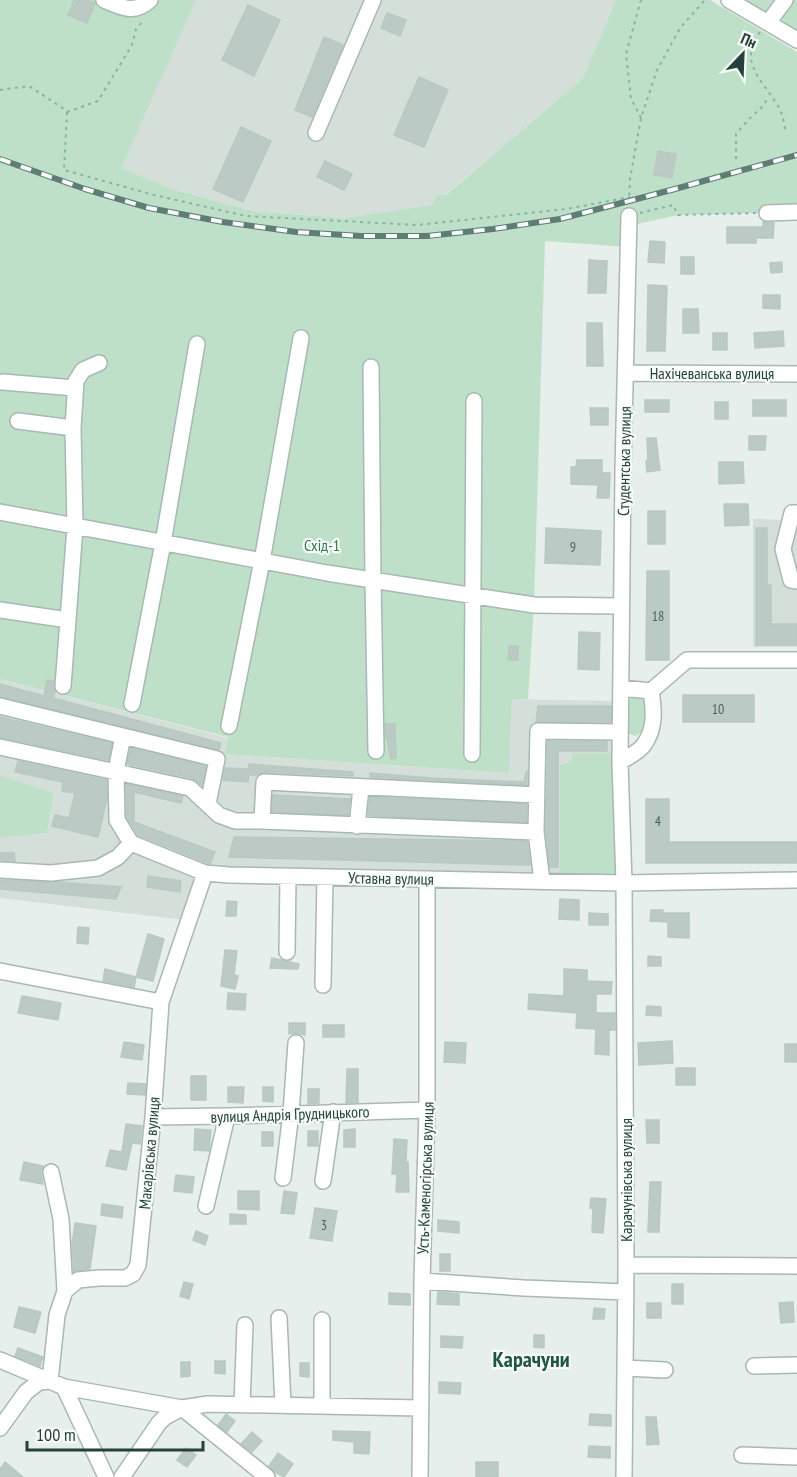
<svg xmlns="http://www.w3.org/2000/svg" width="797" height="1477" font-family="'PT Sans Narrow',sans-serif">
	<style>
		.built { fill: #d4dfda }
		.green { fill: #bfe0c8 }
		.building { fill: #bbcac4; stroke: #b8c9c2; stroke-width: 1.5 }
		.lines { fill: none; stroke-linecap: round; stroke-linejoin: round }
		.minor-casing { stroke: #a8b8b2; stroke-width: 18 }
		.path { stroke: #86b3a5; stroke-width: 2; stroke-dasharray: 3 4.5; stroke-linecap: butt }
		.minor { stroke: #fff; stroke-width: 15 }
		.rail-casing { stroke: #5f7d75; stroke-width: 6 }
		.rail { stroke: #f7fbf9; stroke-width: 4; stroke-dasharray: 11; stroke-linecap: butt }
		.labels { text-anchor: middle; stroke-width: 4.5; stroke-linejoin: round; paint-order: stroke }
		.number-label { font-size: 14px; fill: #4a645c }
		.street-label { font-size: 16px; fill: #24423a; stroke: #f7fbf9 }
		.park-label { font-size: 16px; fill: #2d7a4b; stroke: #f7fbf9 }
		.district-label { font-size: 22px; font-weight: bold; fill: #1f5548; stroke: #f7fbf9 }
	</style>
	<rect width="100%" height="100%" fill="#e6efeb"/>
	<!-- built -->
	<path class="built" d="M196 0H616L583 78 445 195 437 194 432 205 344 218 252 211 172 189 120 168Z
		M797 505V647H753V519L783 520Z
		M0 679 228 738 226 754 509 773 512 699 615 701V753L572 754 560 876 324 869H230L200 864 201 876 185 920 0 898V838L47 833 54 793 0 775Z"/>
	<!-- green -->
	<path class="green" d="M0 0H196L121 168 172 189 252 211 344 218 432 205 437 194 446 195 583 78 616 0H710L797 52V212L678 215 629 226 628 247 545 241 534 605 528 699H512L509 773 225 754 228 737 0 679Z
		M737 0H797V34Z
		M640 695 645 699C649 712 649 729 635 736L628 733V701L633 696Z
		M572 753H615L617 874 613 877 560 876V765L571 762Z
		M0 775 54 793 47 833 0 838Z"/>
	<!-- building -->
	<path class="building" d="M74 0H87L95 3 87 23 68 15Z
		M248 5 280 20 254 76 222 60Z
		M387 13 406 20 400 36 381 28Z
		M324 37 343 45 312 117 295 110Z
		M419 77 448 90 424 147 394 135Z
		M241 127 271 141 243 202 213 189Z
		M658 151 676 154 672 178 654 175Z
		M325 161 352 174 344 190 317 177Z
		M763 222 774 223 773 238H756V243H727V227H763Z
		M650 241 665 242 664 263 648 262Z
		M681 257H694V274H681Z
		M589 260 607 261 606 293H588Z
		M782 262V272L771 273 770 263Z
		M648 285 667 286 665 351H647Z
		M763 295H780V309L763 308Z
		M683 309H698L699 333H683Z
		M587 323H602L603 366H587Z
		M783 331 784 346 755 348 754 333Z
		M713 333H727V350H713Z
		M645 400H669V412H645Z
		M753 400H786V416H753Z
		M715 402H728V419H715Z
		M590 408H608V425H591Z
		M749 436H766L765 450H749Z
		M647 438H656L660 470 647 472 646 461H648Z
		M577 460H602V473H610L609 498H597L598 485 571 484V467H576Z
		M719 462H743L744 483 719 484Z
		M724 504H748L749 525 725 526Z
		M648 511H665V544H648Z
		M546 528 601 531 600 565 545 563Z
		M756 528H767V585H771V624H797V645H756Z
		M647 571H669V660H646Z
		M579 632 600 633 599 670 578 669Z
		M509 646H518V660H508Z
		M47 680 54 681 55 691 53 698 221 743 219 750 0 697V684L44 696Z
		M683 695H754V722H683Z
		M538 706H611V722H536Z
		M0 717 112 743 108 760 0 737Z
		M385 724H395L396 758 391 759 387 738H386Z
		M548 741 607 742V751H558V867H550L546 831Z
		M131 748 206 766 202 785 192 778 127 764Z
		M18 761 106 780 107 798 98 837 52 826 55 815 69 818 75 793 62 791 63 782 15 772Z
		M249 764 353 772V776L264 772 257 775H249V772L248 782 223 780 225 768 249 769Z
		M527 771V785L370 777V773L431 778 524 782 526 772Z
		M126 784 183 796 181 803 134 792V822L215 852 210 864 138 835 127 817Z
		M273 795 350 799 348 815 272 812Z
		M370 797 527 804 526 822 368 816Z
		M646 799H669V842H797V863H646Z
		M234 837 527 841 530 865 229 857Z
		M0 853H14L15 861 0 860Z
		M148 876 181 881 180 892 147 887Z
		M0 880 57 882 121 887 116 899 0 889Z
		M560 899 579 900V920L559 919Z
		M227 901 237 902 236 916H226Z
		M651 910H663L662 913H689V938L668 937V922L650 921Z
		M589 913 608 914V925H589Z
		M78 927 89 928 88 944 77 943Z
		M148 934 164 939 153 981 136 977Z
		M225 950 237 951 234 975 238 976 235 989 221 986Z
		M648 956 661 957V966H648Z
		M272 958 299 964 298 969 270 968Z
		M105 969 136 977 134 987 103 981Z
		M564 969 587 970V981L612 982 611 994H596V1013H615V1030H609V1055L595 1054 596 1029 576 1028 577 1013 528 1009 529 994 564 996Z
		M228 993 246 994 245 1010 227 1009Z
		M22 996 61 1003 58 1020 18 1013Z
		M647 1006 661 1007V1016L646 1015Z
		M289 1023H305V1035L296 1033 289 1034Z
		M323 1025H344V1037H323Z
		M672 1041 673 1063 639 1065 638 1043Z
		M124 1042 144 1045 142 1060 121 1057Z
		M445 1042 466 1043 465 1063 444 1062Z
		M785 1044H797V1062H785Z
		M676 1068H695V1085H676Z
		M347 1069H358V1102L346 1103Z
		M191 1076H206V1100H191Z
		M128 1083 146 1084 145 1095 127 1094Z
		M228 1087H244L243 1103 228 1102Z
		M263 1087H273V1102L263 1101Z
		M308 1089H319V1103L308 1104Z
		M646 1120H659V1143H647Z
		M126 1124 142 1126 140 1144 132 1143 126 1170 106 1166 110 1150 122 1152Z
		M195 1129 211 1130 209 1151 194 1150Z
		M355 1129V1147H344V1130Z
		M308 1131H318V1146H308Z
		M262 1132H273V1146H262Z
		M394 1139 407 1140 406 1162H408L409 1192H396L397 1174H392Z
		M24 1162 43 1166 41 1173 43 1184 20 1180Z
		M176 1175 194 1177 192 1193 174 1191Z
		M650 1182H661L659 1232H648Z
		M238 1191H259V1210L238 1209Z
		M284 1191 297 1193 294 1214 281 1213Z
		M591 1198 606 1199 603 1233 592 1232 593 1208H590Z
		M102 1204 123 1207 122 1218 101 1215Z
		M315 1208 337 1211 332 1241 310 1238Z
		M230 1214 246 1215V1224H230Z
		M438 1220 459 1222V1233L438 1231Z
		M75 1223 96 1226 90 1269 74 1272 72 1244Z
		M196 1231 208 1236 205 1245 193 1240Z
		M440 1254H450V1271H440Z
		M184 1282 193 1284 189 1299 180 1296Z
		M672 1284H683V1304H672Z
		M438 1292 459 1294V1305L437 1304Z
		M389 1293 410 1294V1305L389 1304Z
		M793 1302 794 1322 781 1323 779 1303Z
		M647 1303H661V1318H647Z
		M19 1307 41 1312 35 1333 14 1327Z
		M594 1308 605 1309 604 1319H593Z
		M534 1335H544V1348L534 1347Z
		M441 1336 463 1337 462 1348 441 1347Z
		M18 1348 43 1357 40 1366 15 1356Z
		M215 1361H225V1374L215 1373Z
		M181 1362H190V1376L181 1377Z
		M300 1363H309V1377L300 1376Z
		M439 1382 461 1383 460 1394 439 1393Z
		M226 1414 235 1421 227 1432 218 1425Z
		M590 1414 611 1415V1426L589 1425Z
		M646 1417H656L659 1444 647 1445Z
		M333 1431 370 1432 369 1454 354 1453V1442L333 1440Z
		M252 1432 262 1441 252 1452 241 1444Z
		M589 1446 610 1447V1458L588 1457Z
		M186 1448 196 1455 187 1467 177 1460Z
		M278 1453 293 1464 284 1477 275 1472 269 1466Z
		M5 1462 23 1477H0V1469Z
		M476 1462H498V1477H476Z"/>
	<g class="lines">
		<!-- minor casing -->
		<g class="minor-casing">
			<path id="minor" d="M104 0C121 7 134 15 150 0
				M729 0 797 40
				M768 23 785 0
				M316 133 373 0
				M767 213 797 212
				M371 367 373 580 376 751
				M626 373 797 374
				M3 382 75 388
				M18 421 73 428
				M0 512 327 573 534 605 621 606
				M797 513H792L783 549 791 580 797 581
				M0 610 68 620
				M63 686 75 527 73 428 76 381 83 370 99 363
				M651 691 687 660H797
				M132 704 163 543 197 344
				M0 706 217 759 208 804
				M229 726 262 561 301 338
				M123 736 116 771 117 820 131 843
				M0 747 190 788 219 815 235 821H262
				M472 754 474 401
				M620 762C627 758 638 752 643 746 656 729 654 710 651 691L621 688
				M357 826 361 788
				M536 832 262 821 264 782 537 795
				M0 870 51 873 98 868 118 857 131 843 205 873 229 875 624 883 797 880
				M542 881 536 832 538 731 620 732
				M287 952 288 876
				M0 971 161 1002
				M323 985 325 877
				M153 1117 227 1116 427 1110
				M51 1172 61 1219 65 1291
				M283 1178 291 1113 296 1043
				M323 1181 333 1112
				M206 1206 227 1116
				M626 1265 797 1266
				M422 1281 524 1288 626 1292
				M279 1318 283 1405
				M0 1360 64 1387 182 1408 208 1404 420 1408
				M754 1366 797 1365
				M625 1368 665 1370
				M64 1387 106 1477
				M242 1404 245 1325
				M322 1406V1320
				M0 1428 26 1392 39 1382 50 1381 57 1315 65 1291 78 1280 99 1278H125L133 1274 138 1265 153 1117 161 1002 205 873
				M742 1455 797 1457
				M122 1477 159 1423 165 1417 182 1408 267 1477
				M420 1477 422 1281 427 1110V879
				M624 1477 626 1265 624 883 620 762 623 470 629 216"/>
		</g>
		<!-- path -->
		<path class="path" d="M760 32C737 61 763 81 778 106 783 113 784 124 786 133
			M0 90 29 86 67 111
			M67 112 64 170 154 195 246 216 417 225 566 209 630 197
			M67 112 98 101 132 45 136 29 144 20
			M641 118 631 98 626 54 641 0
			M736 159V134L748 120 761 108 769 97
			M629 203 630 179 641 118 657 70 680 28 705 0
			M640 213 673 205 678 215 756 213"/>
		<!-- minor -->
		<use href="#minor" class="minor"/>
		<!-- rail casing -->
		<g class="rail-casing">
			<path id="rail" d="M0 159 85 189 149 208 223 222 296 232 361 236H427L493 229 560 219 675 189 797 155"/>
		</g>
		<!-- rail -->
		<use href="#rail" class="rail"/>
	</g>
	<g class="labels">
		<!-- number labels -->
		<g class="number-label">
			<text x="573" y="552">9</text>
			<text x="658" y="621">18</text>
			<text x="718" y="714">10</text>
			<text x="658" y="826">4</text>
			<text x="324" y="1230">3</text>
		</g>
		<!-- street labels -->
		<g class="street-label">
			<text x="712" y="379">Нахічеванська вулиця</text>
			<text transform="translate(624 461) rotate(-89)" y="6">Студентська вулиця</text>
			<text transform="translate(391 878) rotate(1)" y="6">Уставна вулиця</text>
			<text transform="translate(290 1114) rotate(-2)" y="6">вулиця Андрія Грудницького</text>
			<text transform="translate(149 1153) rotate(-85)" y="6">Макарівська вулиця</text>
			<text transform="translate(425 1178) rotate(-88)" y="6">Усть-Каменогірська вулиця</text>
			<text transform="translate(626 1180) rotate(-90)" y="6">Карачунівська вулиця</text>
		</g>
		<!-- park labels -->
		<g class="park-label">
			<text x="322" y="551">Схід-1</text>
		</g>
		<!-- district labels -->
		<g class="district-label">
			<text x="531" y="1367">Карачуни</text>
		</g>
	</g>
	<!-- north arrow -->
	<g transform="translate(743 54) rotate(23)" stroke="#f7fbf9" stroke-width="4.5" paint-order="stroke">
	<path d="M0-4.5L10 22L0 15L-10 22Z" fill="#24423a"/>
	<text y="-9" font-size="16" font-weight="bold" text-anchor="middle" fill="#24423a">Пн</text>
	</g>
	<!-- scale -->
	<path d="M27 1441v9h176v-9" fill="none" stroke="#24423a" stroke-width="3"/>
	<text x="36" y="1441" font-size="18" fill="#24423a" stroke="#f7fbf9" stroke-width="4.5" paint-order="stroke">100 m</text>
</svg>
